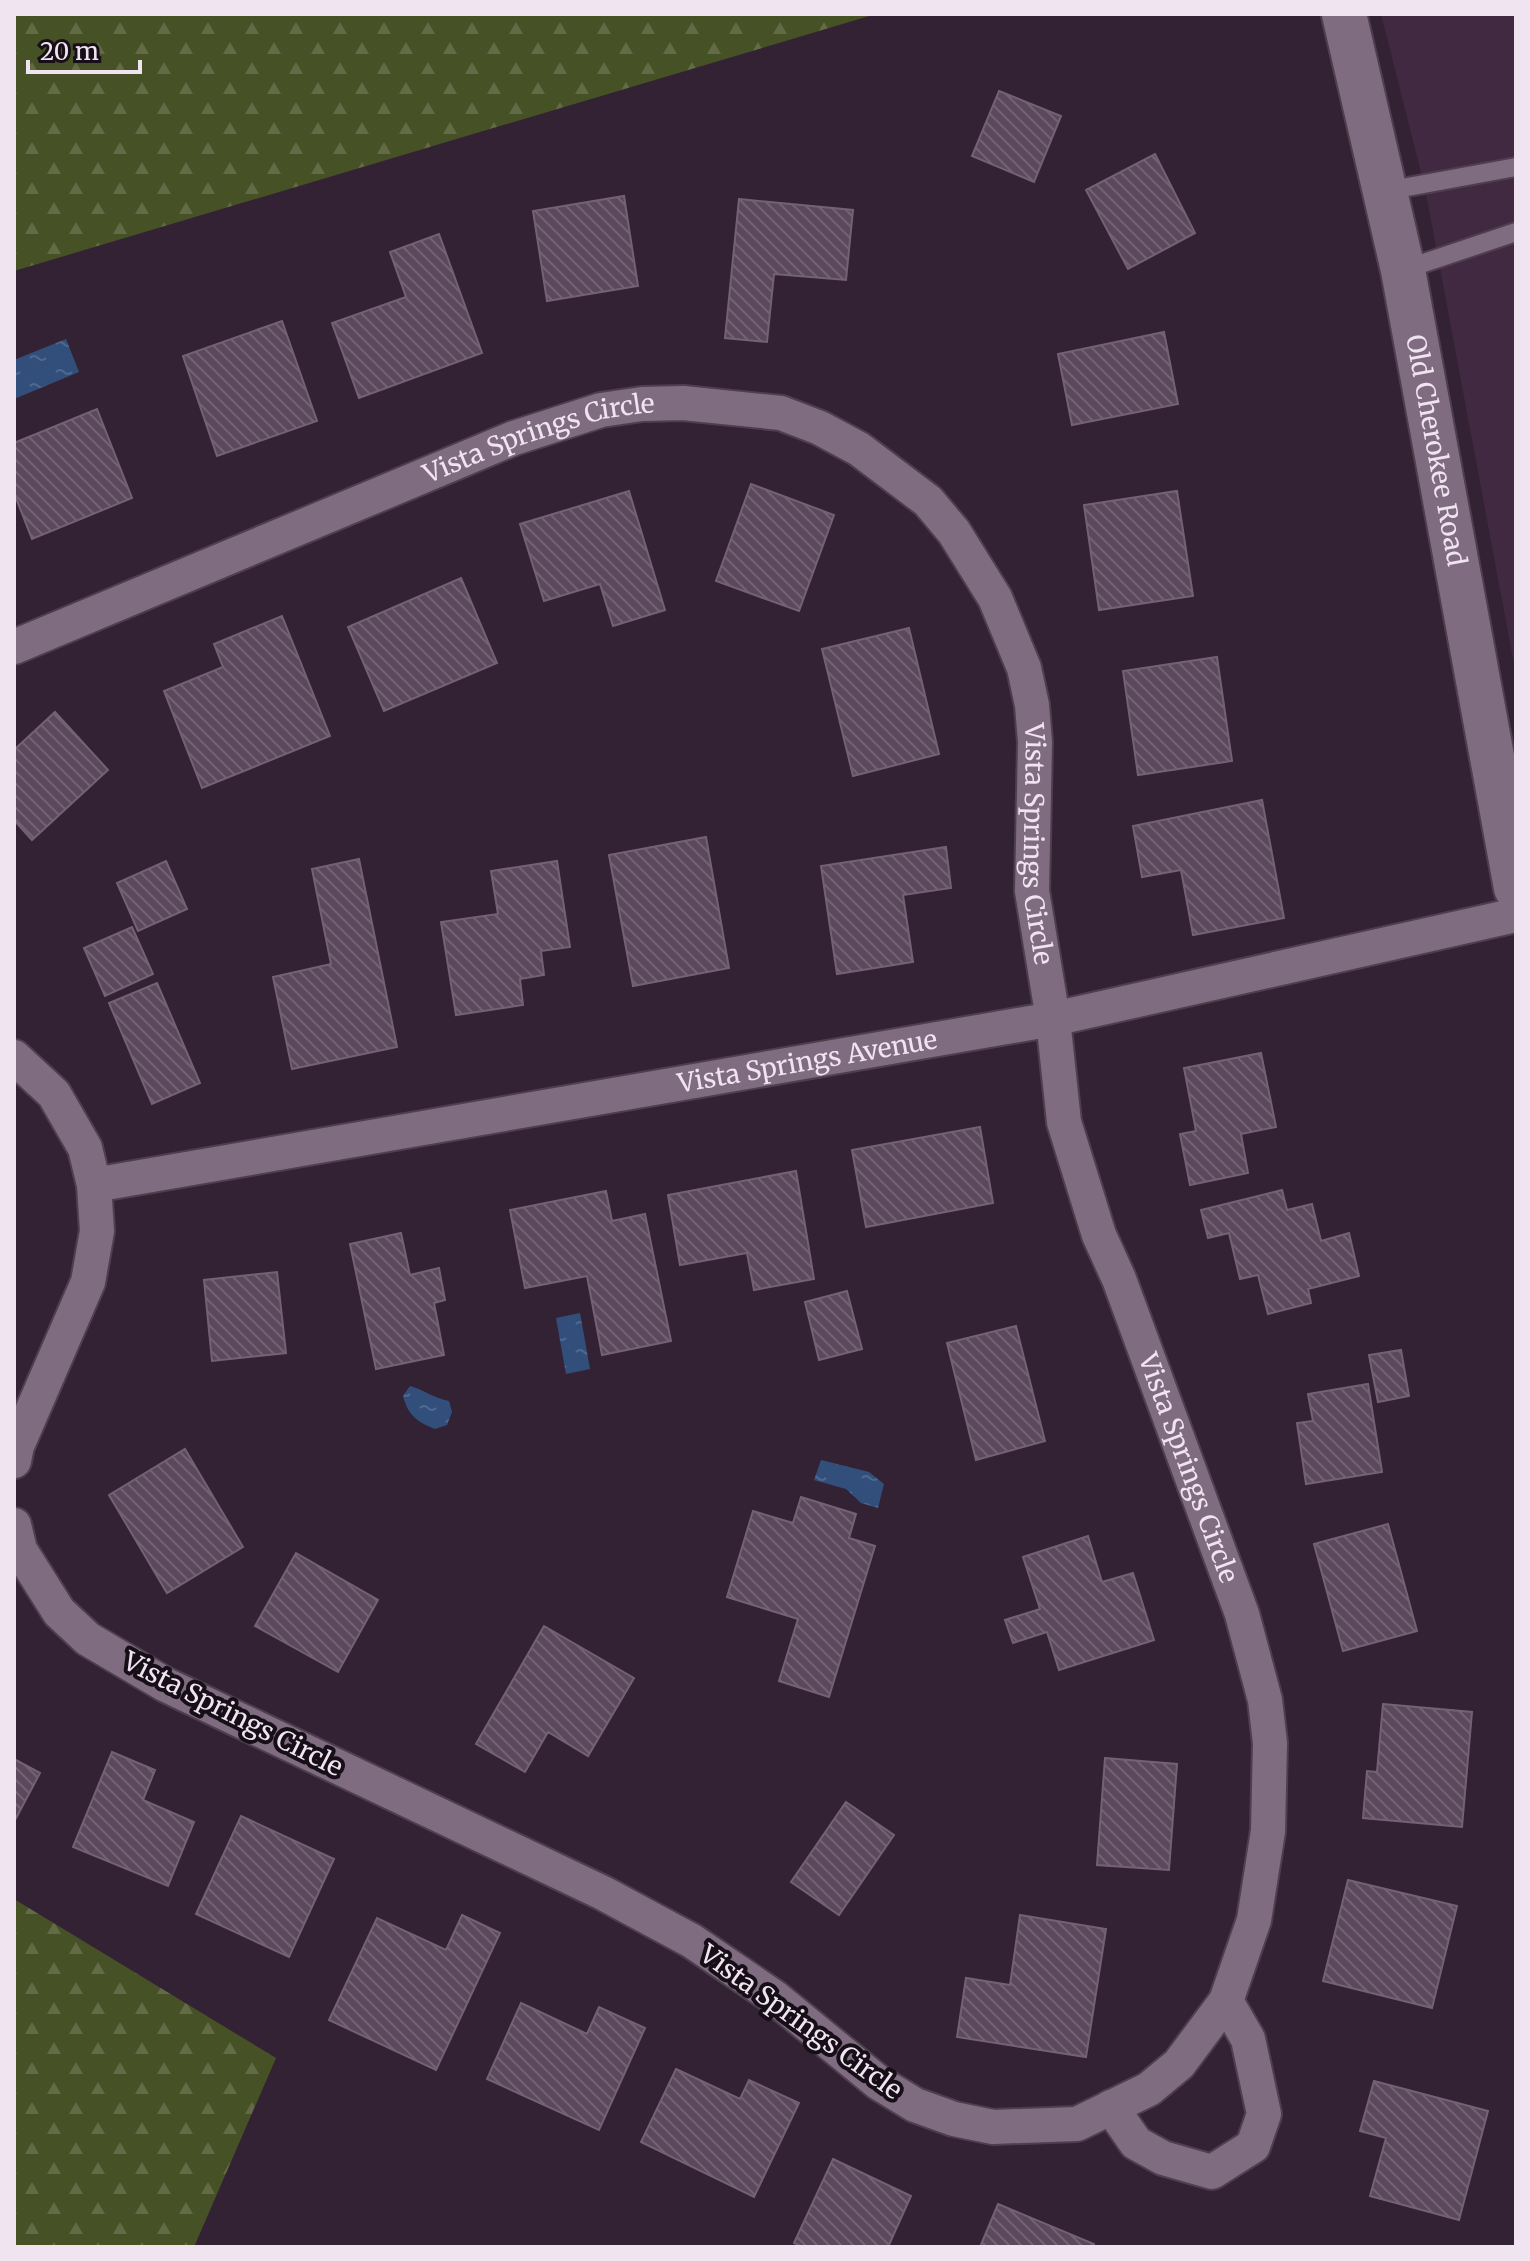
<svg xmlns="http://www.w3.org/2000/svg" width="1530" height="2261" font-family="Merriweather,serif">
	<style>
		.built { fill: #402941 }
		.forest { fill: url(#forest-firs) }
		.water { fill: url(#water-ripples) }
		.building { fill: url(#building-back-hatch); stroke: #746175; stroke-width: 2 }
		.lines { fill: none; stroke-linecap: round; stroke-linejoin: round }
		.lane-casing { stroke: #4e3f4f; stroke-width: 22 }
		.street-casing { stroke: #4e3f4f; stroke-width: 38 }
		.secondary-casing { stroke: #4e3f4f; stroke-width: 48 }
		.lane { stroke: #806c81; stroke-width: 18 }
		.street { stroke: #806c81; stroke-width: 34 }
		.secondary { stroke: #806c81; stroke-width: 44 }
		.labels { text-anchor: middle; stroke-width: 8; stroke-linejoin: round; paint-order: stroke }
		.street-label { font-size: 26px; fill: #f0e4f0; stroke: #170f17 }
	</style>
	<defs>
		<pattern id="forest-firs" width="22" height="20" patternUnits="userSpaceOnUse" patternTransform="scale(2)"><rect width="22" height="20" fill="#475126"/><path d="M5 1l3.5 6h-7zM16 11l3.5 6h-7z" fill="#626a46"/></pattern>
		<pattern id="water-ripples" width="26" height="14" patternUnits="userSpaceOnUse" patternTransform="scale(2)"><rect width="26" height="14" fill="#324f7c"/><path d="M2 4q2-2 4 0t4 0M15 11q2-2 4 0t4 0" fill="none" stroke="#50688f"/></pattern>
		<pattern id="building-back-hatch" width="6" height="6" patternUnits="userSpaceOnUse" patternTransform="scale(2)"><rect width="6" height="6" fill="#5b485c"/><path d="M-1 5l2 2M0 0l6 6M5-1l2 2" fill="none" stroke="#736274"/></pattern>
	</defs>
	<rect width="100%" height="100%" fill="#332234"/>
	<!-- built -->
	<path class="built" d="M1381 14H1516V675L1425 188Z"/>
	<!-- forest -->
	<path class="forest" d="M14 14H876L14 271Z
		M14 1899 276 2058 194 2247H14Z"/>
	<!-- water -->
	<path class="water" d="M66 339 79 372 14 399V360Z
		M580 1313 590 1369 566 1374 556 1318Z
		M410 1386C424 1390 434 1398 449 1401L452 1412 447 1425 435 1429C417 1422 408 1415 403 1396Z
		M821 1460 869 1472 884 1484 878 1508 861 1503 846 1489 814 1480Z"/>
	<!-- building -->
	<path class="building" d="M999 91 1061 116 1034 182 972 156Z
		M1155 154 1195 233 1128 269 1086 190Z
		M624 196 638 286 547 301 533 211Z
		M739 199 853 210 846 280 774 274 767 342 725 338Z
		M439 234 482 353 359 398 332 323 406 297 390 252Z
		M282 321 317 421 217 456 183 356Z
		M1164 332 1178 404 1072 425 1058 354Z
		M97 409 132 498 32 539 14 493V443Z
		M751 484 834 515 799 611 716 581Z
		M629 491 665 610 613 626 600 584 544 601 520 524Z
		M1177 491 1193 596 1099 610 1084 505Z
		M461 578 497 663 384 711 348 627Z
		M282 616 330 736 202 788 164 691 223 667 214 644Z
		M909 628 939 754 853 776 822 649Z
		M1217 657 1232 761 1138 775 1123 671Z
		M55 712 108 770 32 840 14 820V750Z
		M1262 800 1284 918 1193 935 1181 870 1142 877 1133 826Z
		M706 837 729 968 633 986 609 855Z
		M946 847 951 888 903 895 913 962 837 974 821 866Z
		M359 859 397 1047 292 1069 273 977 331 964 312 869Z
		M166 861 187 909 138 931 117 883Z
		M557 861 570 947 541 951 544 975 520 979 523 1005 456 1015 441 922 498 914 491 871Z
		M132 927 153 974 105 996 84 948Z
		M157 983 200 1083 152 1104 109 1003Z
		M1261 1053 1276 1127 1241 1134 1248 1173 1190 1185 1180 1134 1196 1131 1184 1068Z
		M980 1127 993 1203 866 1227 852 1150Z
		M796 1171 814 1279 754 1290 747 1253 680 1265 668 1195Z
		M1282 1190 1287 1210 1312 1204 1321 1241 1349 1233 1359 1276 1308 1289 1311 1303 1268 1314 1258 1275 1240 1279 1229 1233 1208 1238 1201 1210Z
		M606 1191 612 1221 645 1214 671 1341 602 1355 587 1276 525 1288 510 1210Z
		M401 1233 410 1275 439 1268 445 1300 434 1303 444 1355 376 1369 350 1244Z
		M277 1272 286 1353 212 1361 204 1280Z
		M847 1291 862 1349 819 1360 805 1302Z
		M1016 1326 1045 1441 976 1460 947 1343Z
		M1401 1350 1409 1396 1378 1402 1369 1355Z
		M1368 1384 1382 1472 1306 1484 1297 1423 1313 1421 1308 1394Z
		M185 1449 243 1547 167 1593 109 1495Z
		M801 1497 856 1514 849 1538 875 1546 829 1697 779 1681 798 1619 727 1597 753 1511 793 1523Z
		M1388 1524 1417 1631 1343 1651 1314 1544Z
		M1088 1536 1102 1582 1133 1573 1154 1640 1059 1670 1047 1632 1013 1643 1005 1620 1040 1609 1023 1557Z
		M296 1553 378 1600 338 1672 255 1626Z
		M544 1626 634 1678 588 1756 548 1732 525 1772 476 1744Z
		M1383 1704 1472 1712 1462 1827 1363 1818 1367 1771 1377 1772Z
		M112 1752 155 1770 143 1800 194 1822 168 1886 73 1847Z
		M1105 1758 1177 1764 1169 1870 1097 1865Z
		M14 1759 40 1773 14 1822Z
		M846 1802 894 1835 839 1915 791 1882Z
		M241 1816 334 1859 289 1957 196 1914Z
		M1348 1880 1457 1906 1432 2008 1323 1981Z
		M462 1915 500 1933 436 2070 329 2020 377 1918 446 1950Z
		M1020 1915 1106 1929 1086 2057 957 2037 966 1978 1010 1985Z
		M521 2003 587 2034 599 2007 645 2028 599 2130 487 2079Z
		M676 2069 740 2099 749 2080 799 2103 754 2197 641 2142Z
		M1374 2081 1488 2111 1459 2220 1370 2196 1386 2138 1360 2131Z
		M833 2159 911 2196 888 2247H803L794 2243Z
		M998 2204 1094 2244 1093 2247H980Z"/>
	<g class="lines">
		<!-- lane casing -->
		<g class="lane-casing">
			<path id="lane" d="M1386 191 1516 167
				M1403 270 1516 232"/>
		</g>
		<!-- street casing -->
		<g class="street-casing">
			<g id="street">
				<path id="s1" d="M14 647 514 438 601 410 642 404 683 403 781 413 820 428 859 449 928 501 954 532 995 598 1024 668 1032 705 1035 742 1032 891 1053 1019 1064 1122 1099 1235 1119 1279 1242 1614 1265 1700 1270 1743 1268 1831 1254 1920 1226 2001 1179 2064 1149 2089 1077 2124 993 2127 954 2119 915 2105 879 2083 774 1997 692 1941 603 1893 166 1685 88 1639 59 1612 20 1550 14 1525"/>
				<path d="M14 1057 54 1094 85 1148 94 1185 97 1231 88 1282 17 1446 14 1461"/>
				<path id="s2" d="M94 1185 1053 1019 1516 915"/>
				<path d="M1111 2107 1136 2143 1163 2158 1212 2172 1253 2146 1264 2114 1248 2039 1226 2001"/>
			</g>
		</g>
		<!-- secondary casing -->
		<g class="secondary-casing">
			<g id="secondary">
				<path id="s3" d="M1344 14 1403 270 1516 888"/>
			</g>
		</g>
		<!-- lane -->
		<use href="#lane" class="lane"/>
		<!-- street -->
		<use href="#street" class="street"/>
		<!-- secondary -->
		<use href="#secondary" class="secondary"/>
	</g>
	<g class="labels">
		<!-- street labels -->
		<g class="street-label">
			<text dy="9" stroke="none"><textPath href="#s1" startOffset="566">Vista Springs Circle</textPath></text>
			<text dy="9" stroke="none"><textPath href="#s3" startOffset="446">Old Cherokee Road</textPath></text>
			<text dy="9" stroke="none"><textPath href="#s1" startOffset="1358">Vista Springs Circle</textPath></text>
			<text dy="9" stroke="none"><textPath href="#s2" startOffset="724">Vista Springs Avenue</textPath></text>
			<text dy="9" stroke="none"><textPath href="#s1" startOffset="2006">Vista Springs Circle</textPath></text>
			<text transform="translate(233 1714) rotate(27)" y="9">Vista Springs Circle</text>
			<text transform="translate(801 2022) rotate(36)" y="9">Vista Springs Circle</text>
		</g>
	</g>
	<!-- border -->
	<rect width="1530" height="2261" fill="none" stroke="#f0e4f0" stroke-width="32"/>
	<!-- scale -->
	<path d="M28 60v12h112v-12" fill="none" stroke="#f0e4f0" stroke-width="4"/>
	<text x="40" y="60" font-size="24" fill="#f0e4f0" stroke="#170f17" stroke-width="6" paint-order="stroke">20 m</text>
</svg>
